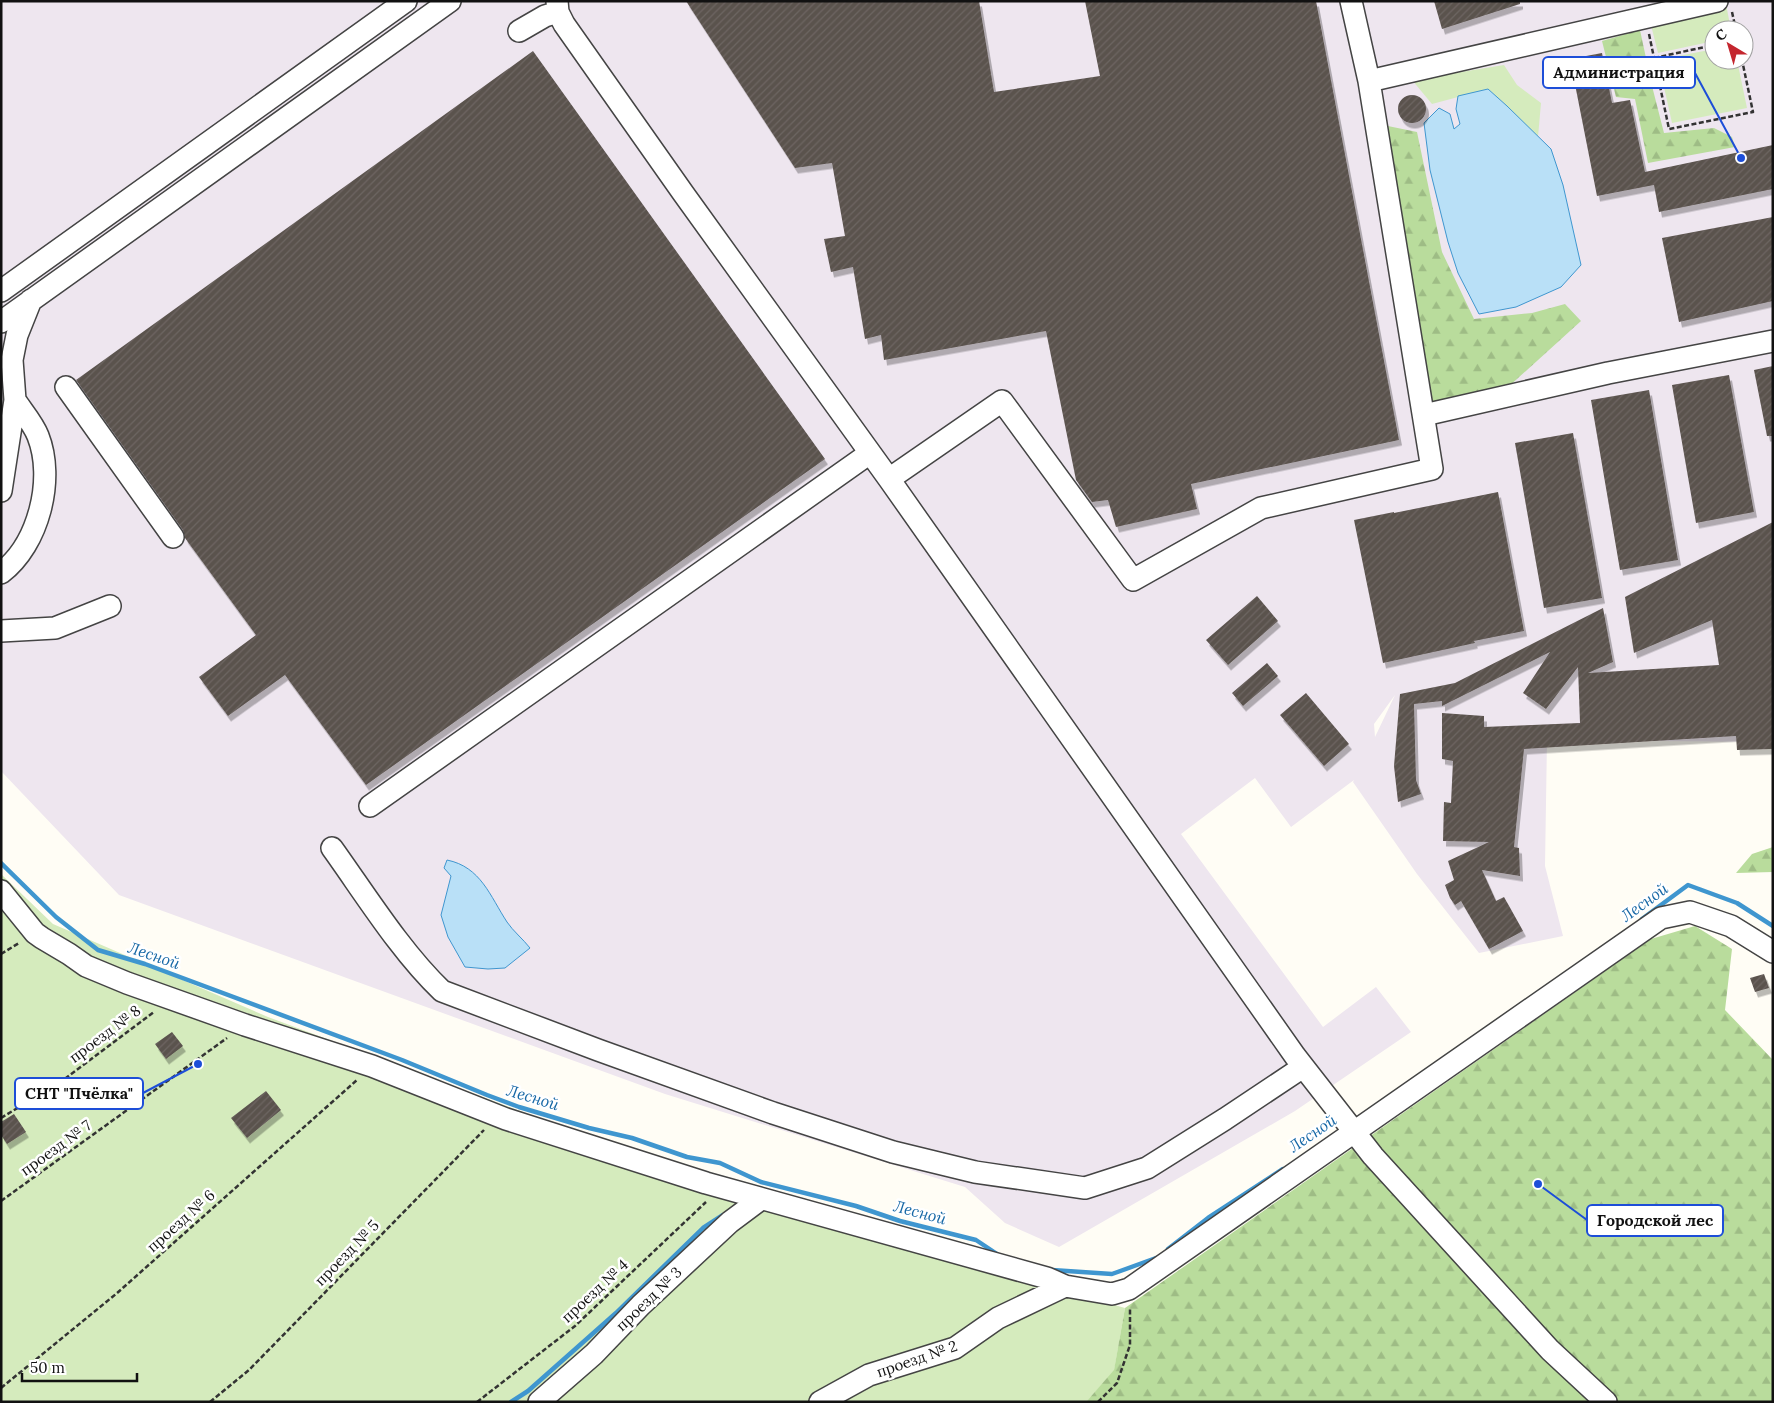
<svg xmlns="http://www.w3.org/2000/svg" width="1774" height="1403" font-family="Lora,serif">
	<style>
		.industrial { fill: #eee6ef; fill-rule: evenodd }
		.green { fill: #d5ebbd }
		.forest { fill: url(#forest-firs) }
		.water { fill: #b9e0f7; stroke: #3f96cf }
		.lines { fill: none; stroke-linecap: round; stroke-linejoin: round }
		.stream { stroke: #3f96cf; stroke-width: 4.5 }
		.building { fill: url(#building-hatch); filter: url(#shadow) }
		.minor-casing { stroke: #444; stroke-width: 24 }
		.path { stroke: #333; stroke-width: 2.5; stroke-dasharray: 5 2.5; stroke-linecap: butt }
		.minor { stroke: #fff; stroke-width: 21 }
		.labels { text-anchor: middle; stroke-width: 5; stroke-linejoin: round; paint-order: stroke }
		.street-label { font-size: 15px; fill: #111; stroke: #fff }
		.water-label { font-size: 16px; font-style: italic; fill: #1768a6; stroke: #fff }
		.leader { fill: none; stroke: #1d4ed8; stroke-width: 2 }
		.callout-dot { fill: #1d4ed8; stroke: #fff; stroke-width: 2 }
		.callout { fill: #fff; stroke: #1d4ed8; stroke-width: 2 }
		.callout-label { font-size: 16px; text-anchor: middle; font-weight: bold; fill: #111 }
	</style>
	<defs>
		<pattern id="forest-firs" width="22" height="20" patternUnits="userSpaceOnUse" patternTransform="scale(1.25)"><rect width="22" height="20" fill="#b9dc9c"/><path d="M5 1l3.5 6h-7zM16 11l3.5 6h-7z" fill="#9ebc85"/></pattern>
		<pattern id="building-hatch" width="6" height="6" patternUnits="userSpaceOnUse" patternTransform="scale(1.25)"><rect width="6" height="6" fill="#5a524d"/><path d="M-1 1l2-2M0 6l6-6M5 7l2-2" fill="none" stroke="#6d6662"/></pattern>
		<filter id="shadow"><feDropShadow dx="3" dy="5.5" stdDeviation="0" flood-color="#0004"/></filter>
	</defs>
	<rect width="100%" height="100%" fill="#fffdf5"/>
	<!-- industrial -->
	<path class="industrial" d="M1 1H1771L1773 7V742L1547 740 1545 866 1563 936 1479 953 1417 874 1353 782 1354 780 1291 827 1255 778 1181 834 1323 1027 1376 987 1411 1032 1295 1111 1059 1247 1005 1223 965 1187 665 1094 119 895 1 771ZM1714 30H1744V60H1714ZM1395 695 1375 737 1374 724Z"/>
	<!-- green -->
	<path class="green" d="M1726 4 1731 30H1714V41L1658 53 1650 21Z
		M1714 49V60H1737L1747 108 1672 123 1658 60Z
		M1504 65 1517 85 1541 103 1538 137 1507 106 1488 89 1432 104 1412 80Z
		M1 874 53 924 268 1017 595 1139 1031 1281 1125 1308 1114 1371 1086 1402H1Z"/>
	<!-- forest -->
	<path class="forest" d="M1640 30 1652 86 1664 133 1714 128 1732 137 1735 147 1648 163 1635 99 1616 97 1602 41Z
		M1383 125 1417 132 1442 252 1474 319 1532 313 1565 304 1581 321 1506 389 1432 405Z
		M1773 847V872L1736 873 1752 854Z
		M1695 926 1732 949 1725 1010 1773 1060V1402H1086L1114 1370 1125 1308 1651 939Z"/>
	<!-- water -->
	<path class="water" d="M1488 89 1507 106 1551 149 1563 185 1581 265 1561 287 1516 307 1479 314 1458 273 1448 242 1430 170 1424 123 1439 108 1450 114 1454 129 1460 124 1456 109 1458 96Z
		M447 860C481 867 490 896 507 922 513 931 523 939 530 948L505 968 488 969 465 967 448 937 441 915 451 876 444 868Z"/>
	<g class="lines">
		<!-- stream -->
		<path class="stream" d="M1 863 56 917 98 950 145 964 402 1060 487 1095 519 1107 589 1128 632 1138 687 1157 720 1163 761 1182 856 1206 900 1221 976 1240 997 1254
			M1642 919 1688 885 1737 903 1773 926
			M1168 1249 1208 1218 1283 1169
			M1052 1270 1112 1274 1156 1258
			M511 1402 528 1391 616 1313 703 1228 723 1215"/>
	</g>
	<!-- building -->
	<path class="building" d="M686 1H979L994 92 1100 76 1085 1H1316L1399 440 1191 484 1197 509 1116 527 1108 500 1092 502 1076 480 1046 331 884 360 881 335 865 339 853 267 831 272 824 239 845 236 832 163 795 168Z
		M1434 1H1520V4L1442 29Z
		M533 51 825 459 366 785 285 675 228 716 199 677 256 635 185 538 183 530 76 380Z
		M1602 53 1612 103 1630 100 1645 172 1773 145V189L1659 212 1654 185 1597 196 1570 59Z
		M1398 109a14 14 0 1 1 28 0a14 14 0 1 1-28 0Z
		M1773 217V301L1679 322 1662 238Z
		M1773 366V436H1767L1754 370Z
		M1729 375 1754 512 1696 523 1672 385Z
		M1649 390 1678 560 1620 570 1591 400Z
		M1573 433 1602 598 1544 608 1515 443Z
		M1498 492 1524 631 1474 641 1475 643 1383 663 1354 520 1394 512V513Z
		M1773 522V749L1737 750 1736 736 1524 749 1514 847 1519 848 1520 876 1482 870 1496 901 1504 897 1523 931 1489 949 1461 901 1455 905 1450 898 1445 885 1454 880 1448 861 1489 842 1443 841 1444 802 1451 803 1453 761 1442 759V713L1484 716V727L1580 723 1578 667 1546 709 1523 693 1550 652 1442 706V701L1414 704 1416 780 1421 794 1398 802 1394 766 1400 694 1455 683 1603 608 1613 662 1588 673 1719 665 1712 620 1634 653 1625 597Z
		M1257 596 1278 621 1228 665 1206 640Z
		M1267 663 1278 676 1243 706 1232 693Z
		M1306 693 1349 744 1324 766 1280 715Z
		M1764 974 1769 988 1755 992 1750 978Z
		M172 1032 183 1046 166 1059 155 1044Z
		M266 1091 281 1110 247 1138 231 1118Z
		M14 1114 26 1132 7 1144 1 1135V1122Z"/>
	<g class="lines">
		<!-- minor casing -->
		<g class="minor-casing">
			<path id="minor" d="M557 1 558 12 564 24 683 193 889 479 1295 1056 1373 1156 1550 1350 1606 1402
				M519 31 545 16 558 12
				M1369 81 1717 1
				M1 291 406 1
				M1 322 450 1
				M66 387 173 537
				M1424 415 1608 373 1773 341
				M889 479 1002 401 1133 580 1261 508 1432 469 1369 81 1351 1
				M1 491 15 400 12 360 17 335 31 300
				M1 573C39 544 55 479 38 436 33 423 22 411 15 400
				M1 631 55 628 110 606
				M370 806 870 453
				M332 848C365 894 401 952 442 991L598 1050 773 1113 893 1152 975 1172 1085 1188 1147 1168 1225 1119 1303 1067
				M1 891 35 933 42 938 69 954 86 966 127 983 245 1025 372 1066 506 1119 706 1183 1047 1278 1065 1286 1112 1294 1129 1289 1661 918 1690 912 1731 926 1773 952
				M539 1402 594 1354 641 1305 730 1222 761 1199
				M820 1402 869 1375 955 1348 998 1318 1065 1286"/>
		</g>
		<!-- path -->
		<path class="path" d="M1732 12 1736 30
			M1649 34 1669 129 1753 112 1742 60
			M1654 58 1714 45
			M1 954 19 943
			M1 1118 62 1081 154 1012
			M1 1201 227 1038
			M1 1388 116 1294 357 1080
			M210 1402 249 1370 484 1130
			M477 1402 575 1326 706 1202
			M1098 1402 1117 1383 1130 1345V1308"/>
		<!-- minor -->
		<use href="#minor" class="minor"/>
	</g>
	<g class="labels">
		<!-- street labels -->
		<g class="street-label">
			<text transform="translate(105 1034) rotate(-37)" y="5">проезд № 8</text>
			<text transform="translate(56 1148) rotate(-36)" y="5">проезд № 7</text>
			<text transform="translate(181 1221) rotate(-42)" y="5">проезд № 6</text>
			<text transform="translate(347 1253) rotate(-46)" y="5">проезд № 5</text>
			<text transform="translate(595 1291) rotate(-43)" y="5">проезд № 4</text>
			<text transform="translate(649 1299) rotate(-44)" y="5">проезд № 3</text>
			<text transform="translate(917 1359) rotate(-19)" y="5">проезд № 2</text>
		</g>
		<!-- water labels -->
		<g class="water-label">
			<text transform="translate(1644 902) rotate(-36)" y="6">Лесной</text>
			<text transform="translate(154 955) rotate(19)" y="6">Лесной</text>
			<text transform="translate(533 1097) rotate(17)" y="6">Лесной</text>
			<text transform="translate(1312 1133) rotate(-34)" y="6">Лесной</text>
			<text transform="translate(920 1212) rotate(15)" y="6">Лесной</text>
		</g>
	</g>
	<!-- callouts -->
	<path class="leader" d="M1741 158L1695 73M198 1064L143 1093M1538 1184L1587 1220"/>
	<g class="callout-dot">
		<circle cx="1741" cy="158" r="5"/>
		<circle cx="198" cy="1064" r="5"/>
		<circle cx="1538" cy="1184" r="5"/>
	</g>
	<g class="callout">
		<rect x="1543" y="57" width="152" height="31" rx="5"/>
		<rect x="15" y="1078" width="128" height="31" rx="5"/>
		<rect x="1587" y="1205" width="136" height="31" rx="5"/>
	</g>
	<g class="callout-label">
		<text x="1619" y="78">Администрация</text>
		<text x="79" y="1099">СНТ "Пчёлка"</text>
		<text x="1655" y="1226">Городской лес</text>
	</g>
	<!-- border -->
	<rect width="1774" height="1403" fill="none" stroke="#111111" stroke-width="5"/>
	<!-- north arrow -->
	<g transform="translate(1729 45) rotate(322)"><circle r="24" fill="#ffffff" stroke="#a0a0a0"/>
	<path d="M0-4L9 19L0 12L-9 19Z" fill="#c4262e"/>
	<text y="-8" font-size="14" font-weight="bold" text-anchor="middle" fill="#111111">С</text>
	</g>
	<!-- scale -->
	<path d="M22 1373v8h115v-8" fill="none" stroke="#111111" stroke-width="2.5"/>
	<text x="30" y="1373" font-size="15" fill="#111111" stroke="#ffffff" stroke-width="4" paint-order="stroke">50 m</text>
</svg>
